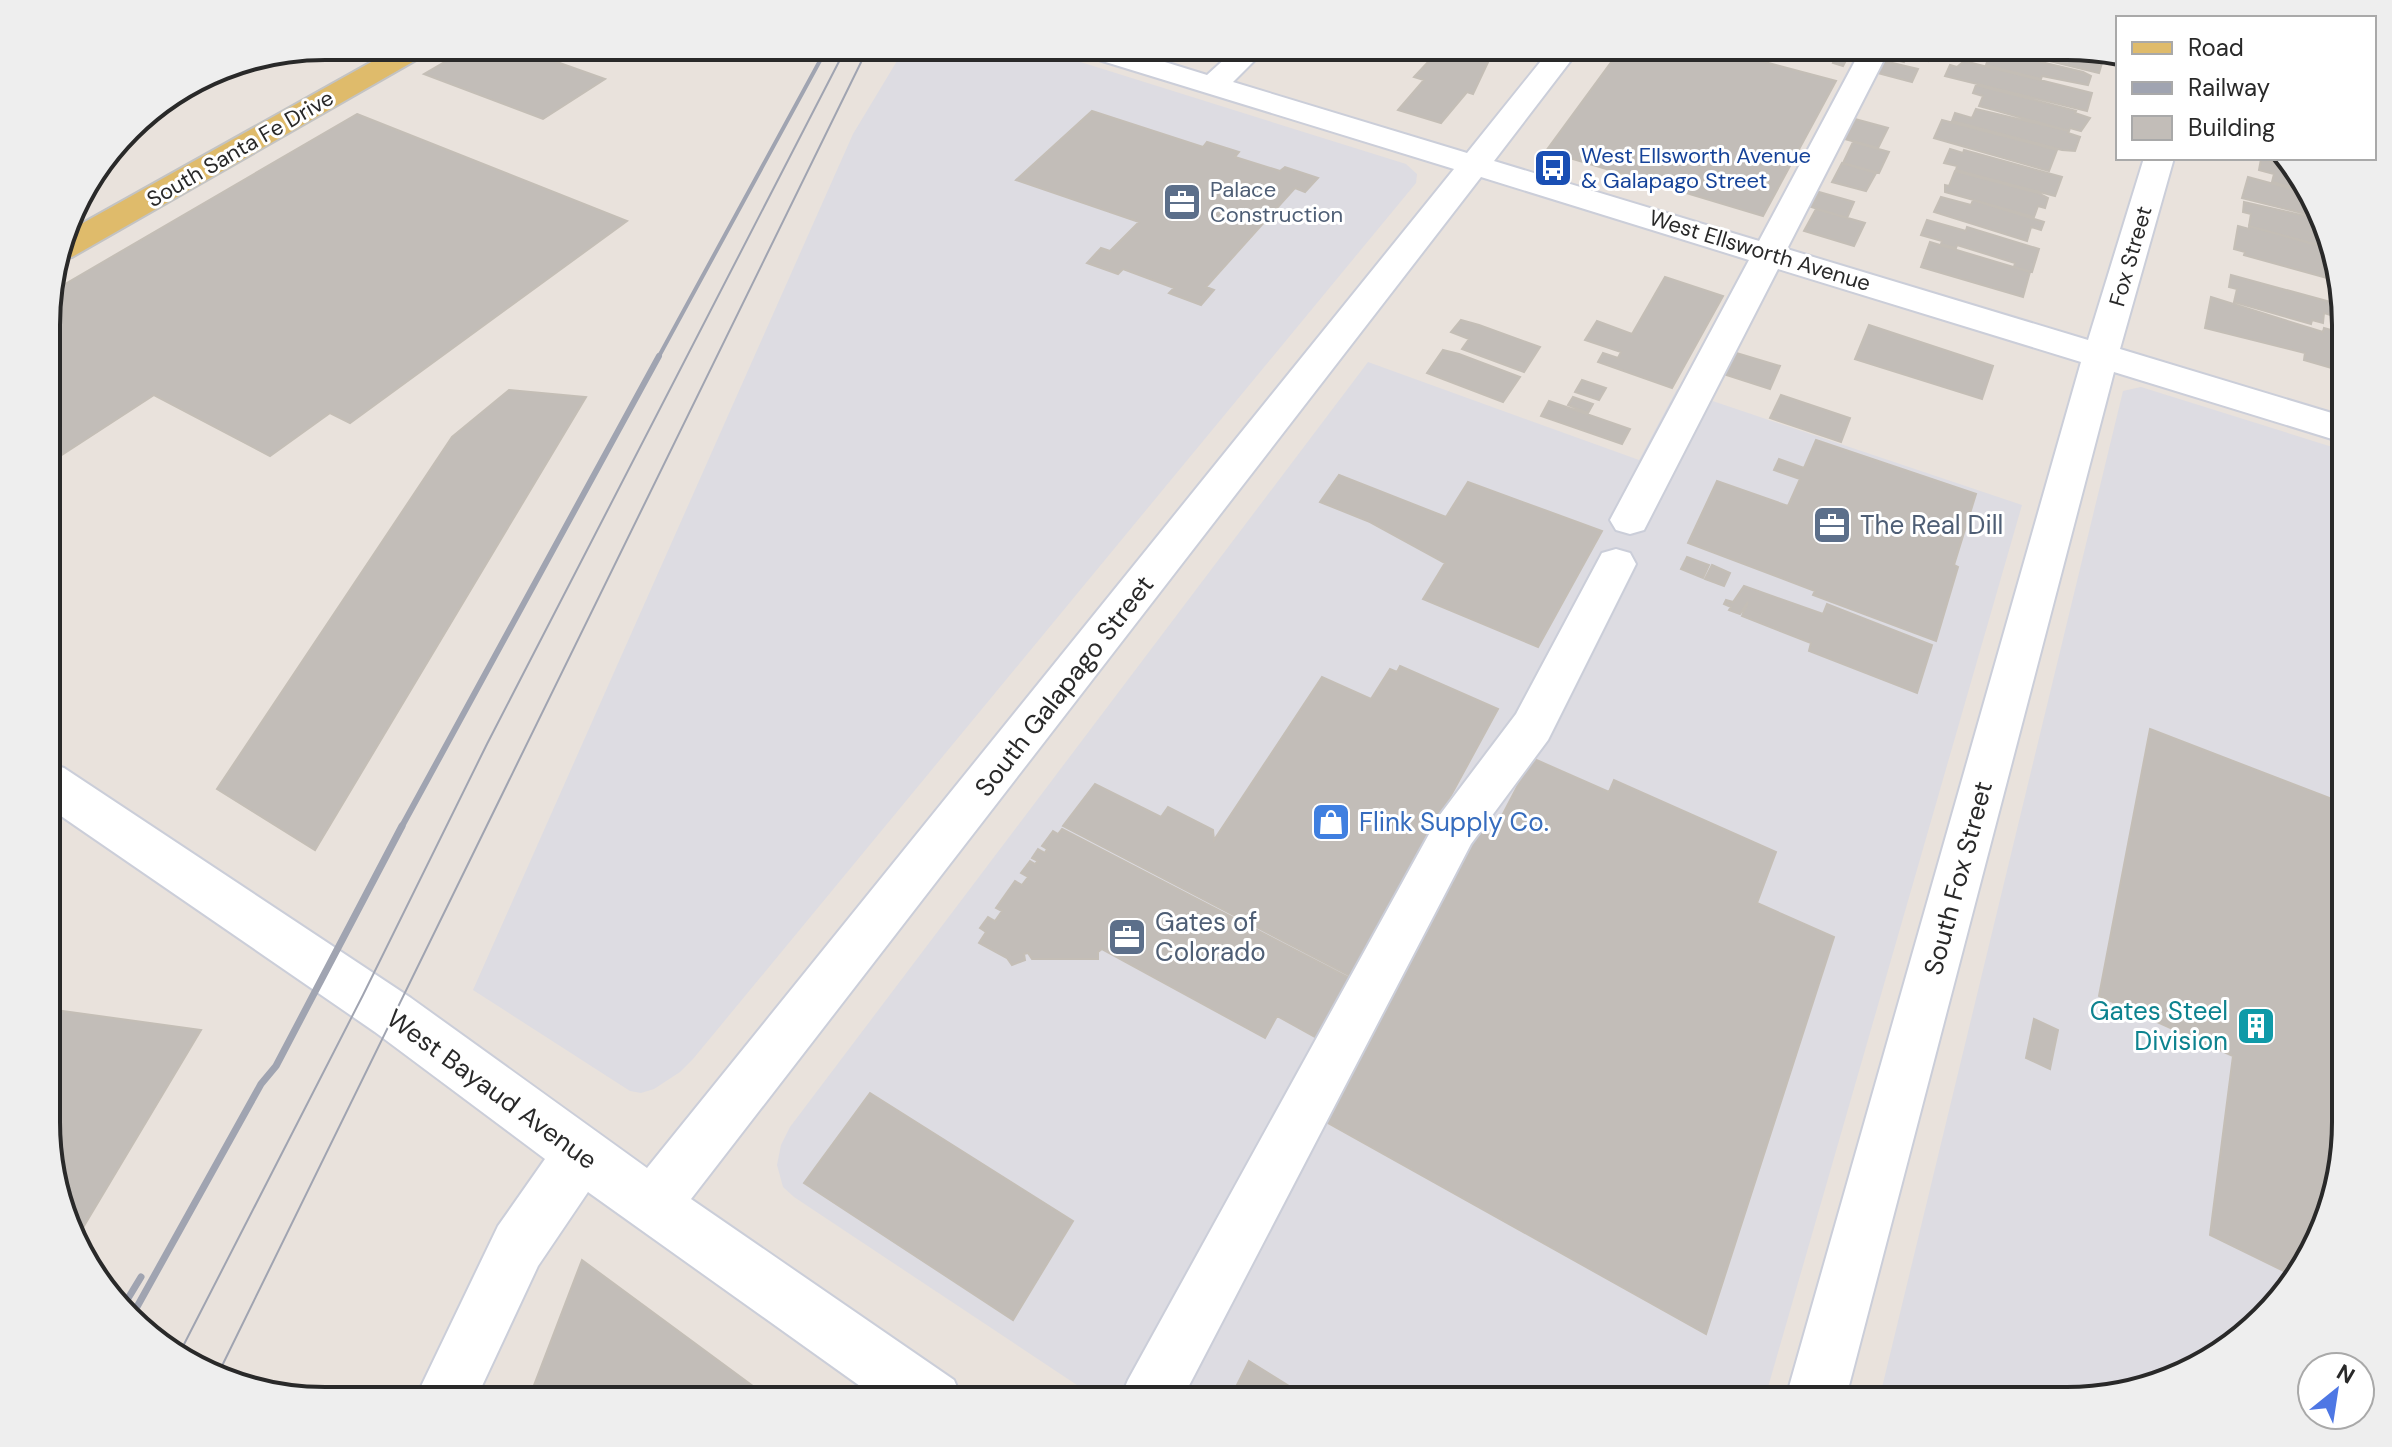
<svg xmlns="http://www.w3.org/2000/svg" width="2392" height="1447" font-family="'DM Sans',sans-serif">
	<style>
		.industrial { fill: #dddce2 }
		.building { fill: #c2bdb8; stroke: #c4beb6; stroke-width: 2 }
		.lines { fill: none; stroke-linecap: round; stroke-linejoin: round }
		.minor-casing { stroke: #cbced9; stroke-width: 4 }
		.major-casing { stroke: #c3c3c3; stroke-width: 4 }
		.minor { fill: #fff; fill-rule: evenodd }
		.major { fill: #dfbb6b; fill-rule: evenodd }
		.tram { stroke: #a0a4b1; stroke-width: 2 }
		.rail-far2 { stroke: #a0a4b1; stroke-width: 4 }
		.rail-far1 { stroke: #a0a4b1; stroke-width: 6 }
		.rail { stroke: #a0a4b1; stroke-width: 7 }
		.labels { text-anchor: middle; stroke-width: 6; stroke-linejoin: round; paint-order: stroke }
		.far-street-label { font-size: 22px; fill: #292929; stroke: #fff }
		.far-transit-label { font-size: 22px; fill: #164399; stroke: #fff; text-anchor: start }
		.far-service-label { font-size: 22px; fill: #4e5e75; stroke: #fff; text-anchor: start }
		.service-label { font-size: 26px; fill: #4e5e75; stroke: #fff; text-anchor: start }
		.street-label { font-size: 26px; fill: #292929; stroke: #fff }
		.shop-label { font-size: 26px; fill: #366cbe; stroke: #fff; text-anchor: start }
		.culture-label { font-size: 26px; fill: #0d838f; stroke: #fff; text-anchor: end }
		.rim { fill: none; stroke: #292929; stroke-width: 4 }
	</style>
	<rect width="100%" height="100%" fill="#e9e2dc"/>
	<!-- industrial -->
	<path class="industrial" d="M906 46H961L985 55 1011 59 1055 54 1406 164 1417 174 1416 183 693 1059 680 1072 654 1089 641 1093 630 1091 473 990 853 134Z
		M1368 362 1639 460 1677 389 2022 505 1764 1401H1101L794 1197 783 1187 777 1165 781 1145 790 1127Z
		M2141 387 2345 451V1139L2308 1262 2207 1363 2084 1400H1879L2123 391Z"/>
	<!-- building -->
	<path class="building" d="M472 46H512L605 79 543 119 424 74Z
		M1372 46H1405L1435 55 1443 46H1454L1491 56 1473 94 1467 92 1441 123 1398 110 1424 80 1414 77 1429 61 1402 53 1397 58 1368 50Z
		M1623 46H1675L1711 57 1716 49 1836 81 1763 216 1546 151Z
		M1842 46 1852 49 1843 66 1833 63Z
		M1901 46H1906L1932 52 1928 61 1907 56 1904 62 1888 58 1890 51 1897 53Z
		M2035 46H2067L2104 56 2099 73 2033 57Z
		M1991 50 2083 72 2091 76 2088 85 2042 76 2041 79 1986 65Z
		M1884 61 1918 69 1912 82 1878 73Z
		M1964 61 2092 93 2087 111 1945 76 1950 65 1957 67Z
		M1976 85 2076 111 2075 113 2090 118 2081 131 2070 128 2069 131 1994 110 1979 106 1983 96 1973 93Z
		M1976 109 2069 131 2068 133 2080 137 2075 151 2062 150 1952 121 1955 113 1972 118Z
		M1092 111 1203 147 1207 142 1239 152 1235 157 1280 171 1285 167 1318 178 1305 192 1295 188 1206 287 1214 290 1201 305 1169 293 1174 288 1123 269 1118 274 1087 263 1101 248 1110 251 1139 222 1016 180Z
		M357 114 627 221 350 423 330 413 270 456 154 395 48 464V294Z
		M1855 119 1888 128 1878 148 1845 139Z
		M1942 120 2057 150 2049 171 1934 138Z
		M1853 142 1889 152 1879 173 1843 163Z
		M1950 149 1963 153 1964 150 2062 177 2055 196 1956 170 1957 166 1944 163Z
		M2261 159 2288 165 2308 185 2310 192 2272 182 2274 174 2259 170Z
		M1842 163 1876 173 1866 191 1832 182Z
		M1955 171 2038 193 2048 198 2045 208 2038 206 2034 217 1945 192V185L1949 186Z
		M2248 177 2311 194 2318 217 2242 198Z
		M1819 192 1854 202 1847 218 1811 207Z
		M1941 197 1971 205 1973 200 2044 222 2041 230 2031 227 2027 241 1934 212Z
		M2244 202 2319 219 2323 235 2322 246 2249 226 2251 214 2243 212Z
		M1816 209 1865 223 1854 246 1804 231Z
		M1927 220 1966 231 1967 227 2039 249 2032 272 2014 267 2015 263 1957 245 1956 248 1941 244 1942 241 1921 235Z
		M2238 226 2249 229V226L2327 248 2338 281 2244 255 2245 252 2234 249Z
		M1930 242 2030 272 2023 297 1921 267Z
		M2231 275 2338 304 2337 317 2324 313 2323 323 2312 320 2311 324 2234 302 2237 289 2229 287Z
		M1665 277 1723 296 1672 388 1598 362 1603 353 1618 358 1621 352 1585 340 1597 321 1632 334Z
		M2211 297 2323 332 2324 328 2345 334V372L2304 360 2305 353 2205 328Z
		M1461 320 1479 325 1540 347 1524 372 1462 349 1469 339 1451 332Z
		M1869 325 1993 366 1982 399 1855 359Z
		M1443 350 1459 354 1520 377 1503 402 1427 373Z
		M1733 352 1780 366 1770 389 1723 374Z
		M1582 380 1606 388 1599 400 1575 392Z
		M509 390 586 397 315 850 217 789 452 437Z
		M1781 395 1850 418 1841 442 1770 418Z
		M1573 397 1593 404 1588 413 1568 405Z
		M1549 401 1630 429 1622 444 1541 416Z
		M1816 440 1976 494 1954 565 1958 567 1936 641 1813 595 1815 591 1688 543 1717 481 1788 506 1800 479 1774 470 1779 459 1804 468Z
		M1339 475 1446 517 1468 482 1602 531 1538 647 1423 599 1445 563 1370 522 1320 502Z
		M1687 557 1709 565 1703 578 1681 569Z
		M1712 565 1730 573 1724 586 1705 579Z
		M1744 586 1823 614 1827 604 1932 645 1917 693 1809 651 1811 643 1742 616 1748 602 1740 614 1729 610 1731 607 1724 604 1726 600 1733 602Z
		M1400 666 1498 709 1352 977 1063 826 1095 784 1161 817 1168 807 1213 830 1214 840 1322 677 1371 699 1390 669 1397 672Z
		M2150 729 2345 804V1139L2308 1262 2294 1276 2210 1235 2233 1056 2099 996Z
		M1532 758 1609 792 1614 780 1776 852 1757 903 1834 937 1706 1334 1321 1119 1475 827 1492 835Z
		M1062 829 1355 981 1322 1041 1277 1016 1265 1038 1102 949 1098 952V959H1032L1028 953 1024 954 1025 960 1012 965 1007 958 979 943 986 932 980 928 988 917 995 921 1002 911 996 908 1015 881 1022 885 1028 877 1021 873 1030 861 1035 864 1038 861 1032 858 1038 849 1045 853 1047 849 1042 846 1053 831 1058 834Z
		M48 1009 201 1030 78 1236 48 1158Z
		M2034 1019 2058 1030 2050 1069 2026 1058Z
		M870 1093 1073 1221 1013 1320 804 1183Z
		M582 1260 773 1401H528Z
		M1249 1361 1313 1401H1229Z"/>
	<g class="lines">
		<!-- minor casing -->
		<g class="minor-casing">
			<path id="minor" d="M1069 46H1113L1207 75 1239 46H1269L1233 82 1467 153 1553 46H1582L1494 161 1759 241 1863 46H1891L1787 249 2088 340 2144 158H2174L2120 349 2345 417V443L2114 372 1845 1401H1785L2081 362 1778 269 1644 530 1630 534 1616 530 1610 520 1749 260 1481 177 691 1199 954 1380 963 1401H881L588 1192 538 1266 475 1401H414L498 1226 545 1159 375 1032 48 807V763L64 768 411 998 647 1168 1454 169 1073 52Z
				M1616 549 1630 553 1636 564 1548 740 1471 844 1181 1401H1119L1128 1380 1439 816 1516 714 1602 553Z"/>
		</g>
		<!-- major casing -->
		<g class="major-casing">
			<path id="major" d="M400 46H434L430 52 72 257 57 259 65 233Z"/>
		</g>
		<!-- minor -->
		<use href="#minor" class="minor"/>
		<!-- major -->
		<use href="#major" class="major"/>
		<!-- tram -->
		<path class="tram" d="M178 1356 363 995 487 744 847 46
			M219 1372 869 46"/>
		<!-- rail-far2 -->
		<path class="rail-far2" d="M658 358 828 46"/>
		<!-- rail-far1 -->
		<path class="rail-far1" d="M401 828 659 356"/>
		<!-- rail -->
		<path class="rail" d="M124 1305 141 1277
			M133 1314 261 1084 276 1066 402 826"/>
	</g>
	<!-- icons -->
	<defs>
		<g id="bus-square" transform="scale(2)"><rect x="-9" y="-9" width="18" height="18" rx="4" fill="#1a4fb4" stroke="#fff"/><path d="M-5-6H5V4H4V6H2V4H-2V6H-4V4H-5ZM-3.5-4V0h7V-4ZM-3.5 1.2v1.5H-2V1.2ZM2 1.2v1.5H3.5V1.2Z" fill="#fff"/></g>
		<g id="office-square" transform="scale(2)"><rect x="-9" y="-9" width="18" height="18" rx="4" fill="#5c6f8a" stroke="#fff"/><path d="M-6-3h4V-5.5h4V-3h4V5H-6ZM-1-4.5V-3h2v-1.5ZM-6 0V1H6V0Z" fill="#fff"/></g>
		<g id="shop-square" transform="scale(2)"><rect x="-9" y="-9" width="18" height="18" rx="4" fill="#3f7fe0" stroke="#fff"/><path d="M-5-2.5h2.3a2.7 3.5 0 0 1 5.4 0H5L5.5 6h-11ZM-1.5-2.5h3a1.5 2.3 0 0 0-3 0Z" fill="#fff"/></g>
		<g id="building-square" transform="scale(2)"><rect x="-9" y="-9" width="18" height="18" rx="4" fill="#0f9aa8" stroke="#fff"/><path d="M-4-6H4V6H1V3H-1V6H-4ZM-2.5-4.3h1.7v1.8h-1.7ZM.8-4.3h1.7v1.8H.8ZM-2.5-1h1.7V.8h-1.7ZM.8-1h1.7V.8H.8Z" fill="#fff"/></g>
	</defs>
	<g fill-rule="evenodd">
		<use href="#bus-square" x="1553" y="168"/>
		<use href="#office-square" x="1182" y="202"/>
		<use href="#office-square" x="1832" y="525"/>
		<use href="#shop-square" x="1331" y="822"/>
		<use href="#office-square" x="1127" y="937"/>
		<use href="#building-square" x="2256" y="1026"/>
	</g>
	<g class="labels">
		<!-- far-street labels -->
		<g class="far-street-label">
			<text transform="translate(240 148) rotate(-30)" y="8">South Santa Fe Drive</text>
			<text transform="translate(1760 250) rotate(17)" y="8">West Ellsworth Avenue</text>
			<text transform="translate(2130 256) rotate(-74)" y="8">Fox Street</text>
		</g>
		<!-- far-transit labels -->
		<g class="far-transit-label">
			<text x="1581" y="163">West Ellsworth Avenue<tspan x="1581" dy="25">&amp; Galapago Street</tspan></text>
		</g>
		<!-- far-service labels -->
		<g class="far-service-label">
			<text x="1210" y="197">Palace<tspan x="1210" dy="25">Construction</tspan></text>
		</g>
		<!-- service labels -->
		<g class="service-label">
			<text x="1860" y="534">The Real Dill</text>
			<text x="1155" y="931">Gates of<tspan x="1155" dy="30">Colorado</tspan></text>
		</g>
		<!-- street labels -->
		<g class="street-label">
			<text transform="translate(1064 686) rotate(-52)" y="9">South Galapago Street</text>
			<text transform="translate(1958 878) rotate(-75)" y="9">South Fox Street</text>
			<text transform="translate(492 1089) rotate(36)" y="9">West Bayaud Avenue</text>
		</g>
		<!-- shop labels -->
		<g class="shop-label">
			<text x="1359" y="831">Flink Supply Co.</text>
		</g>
		<!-- culture labels -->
		<g class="culture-label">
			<text x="2228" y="1020">Gates Steel<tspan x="2228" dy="30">Division</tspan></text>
		</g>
	</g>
	<!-- crop -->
	<path d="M0 0H2392V1447H0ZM325 60H2067A265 265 0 0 1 2332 325V1122A265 265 0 0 1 2067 1387H325A265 265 0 0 1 60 1122V325A265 265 0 0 1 325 60Z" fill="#eee" fill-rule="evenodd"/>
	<path class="rim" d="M325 60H2067A265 265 0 0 1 2332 325V1122A265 265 0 0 1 2067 1387H325A265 265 0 0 1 60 1122V325A265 265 0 0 1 325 60Z"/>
	<!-- legend -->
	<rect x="2116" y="16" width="260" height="144" fill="#ffffff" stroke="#a9a9a9" stroke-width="2"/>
	<rect x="2132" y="42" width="40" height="12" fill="#dfbb6b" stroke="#a9a9a9" stroke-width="2"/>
	<text x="2188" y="56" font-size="24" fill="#292929">Road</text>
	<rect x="2132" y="82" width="40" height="12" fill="#a0a4b1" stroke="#a9a9a9" stroke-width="2"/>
	<text x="2188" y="96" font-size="24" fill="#292929">Railway</text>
	<rect x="2132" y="116" width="40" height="24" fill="#c2bdb8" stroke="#a9a9a9" stroke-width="2"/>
	<text x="2188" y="136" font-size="24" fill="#292929">Building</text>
	<!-- north arrow -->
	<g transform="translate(2336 1391) rotate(30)"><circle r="38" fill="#ffffff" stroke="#a9a9a9" stroke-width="2"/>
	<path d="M0-6L14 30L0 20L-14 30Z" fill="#4e77e4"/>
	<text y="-12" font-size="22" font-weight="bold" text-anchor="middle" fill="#292929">N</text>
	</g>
</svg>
